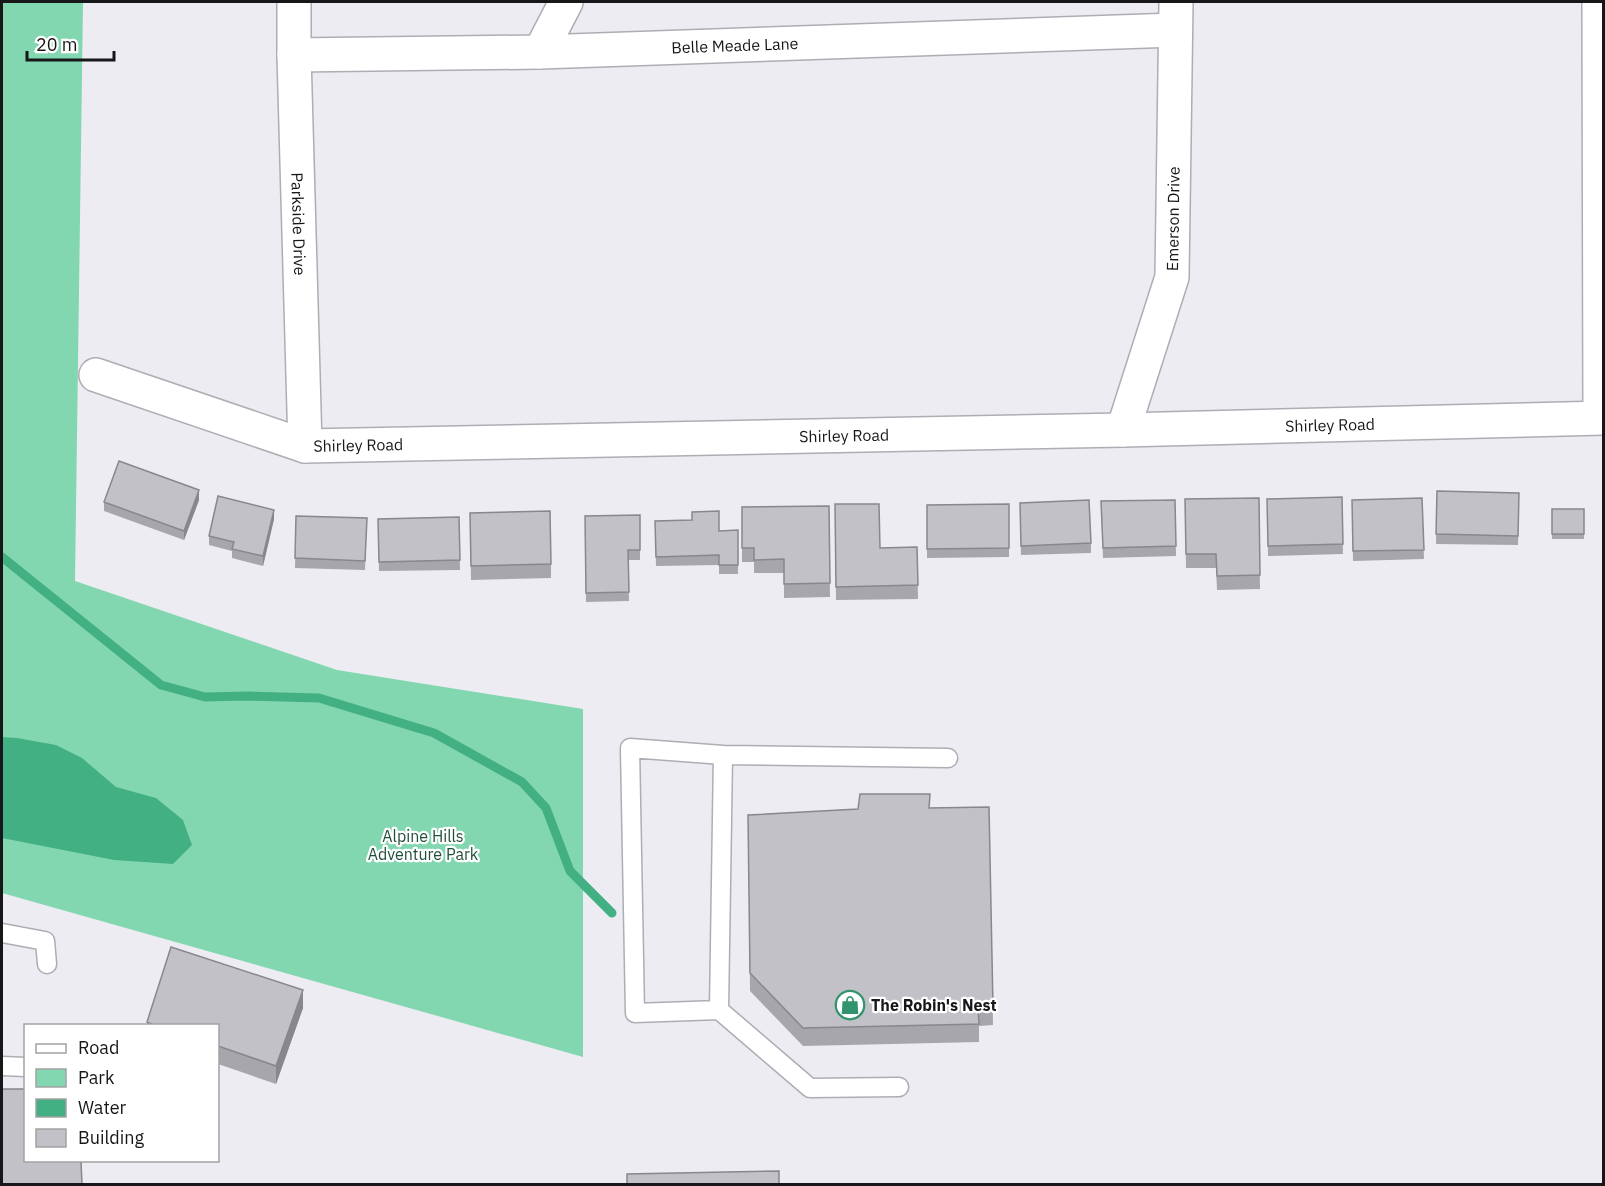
<svg xmlns="http://www.w3.org/2000/svg" width="1605" height="1186" font-family="'IBM Plex Sans',sans-serif">
	<style>
		.green { fill: #83d7b0 }
		.water { fill: #43b083 }
		.lines { fill: none; stroke-linecap: round; stroke-linejoin: round }
		.stream { stroke: #43b083; stroke-width: 9 }
		.service-casing { stroke: #aeadb4; stroke-width: 21 }
		.minor-casing { stroke: #aeadb4; stroke-width: 36 }
		.service { stroke: #fff; stroke-width: 18 }
		.minor { stroke: #fff; stroke-width: 33 }
		.wall { fill: #a7a6ab }
		.shaded-wall { fill: #88878b }
		.building { fill: #c2c1c7; stroke: #88878b; stroke-width: 1.5 }
		.labels { text-anchor: middle; stroke-width: 4.5; stroke-linejoin: round; paint-order: stroke }
		.street-label { font-size: 16px; fill: #17171a; stroke: #fff }
		.park-label { font-size: 16px; fill: #224f3b; stroke: #fff }
		.poi-label { font-size: 16px; font-weight: bold; fill: #17171a; stroke: #fff; text-anchor: start }
	</style>
	<rect width="100%" height="100%" fill="#edecf3"/>
	<!-- green -->
	<path class="green" d="M2 2H83L75 581 337 670 583 709V1057L2 893Z"/>
	<!-- water -->
	<path class="water" d="M2 737 17 738 56 745 82 758 116 787 156 798 183 820 192 845 173 864 114 860 2 838Z"/>
	<g class="lines">
		<!-- stream -->
		<path class="stream" d="M2 557 161 685 205 697 247 696 319 698 434 733 522 782 546 808 570 871 612 913"/>
		<!-- service casing -->
		<g class="service-casing">
			<path id="service" d="M723 755 948 758
				M2 933 45 941 47 964
				M719 1010 635 1013 630 748 723 755 719 1010 810 1088 899 1087
				M2 1066 26 1067"/>
		</g>
		<!-- minor casing -->
		<g class="minor-casing">
			<g id="minor">
				<path id="s1" d="M294 2V55L305 446"/>
				<path d="M1599 2 1600 417"/>
				<path d="M540 52 566 2"/>
				<path id="s2" d="M294 55 540 52 1175 30"/>
				<path id="s3" d="M96 375 305 446 1123 430 1604 418"/>
				<path id="s4" d="M1123 430 1172 277 1176 2"/>
			</g>
		</g>
		<!-- service -->
		<use href="#service" class="service"/>
		<!-- minor -->
		<use href="#minor" class="minor"/>
	</g>
	<!-- wall -->
	<path class="wall" d="M1437 491 1519 493 1518 545 1436 544Z
		M1342 497 1343 554 1268 556 1267 499Z
		M1259 498 1260 589 1217 590 1216 568H1186L1185 499Z
		M1422 498 1424 559 1353 561 1352 500Z
		M199 500 184 540 104 511V502Z
		M1175 500 1176 556 1103 558 1101 501Z
		M835 504 880 548 917 547 918 599 836 600Z
		M1009 504V557L927 558V505Z
		M829 506 830 597 784 598V573H754V562H742V507Z
		M1552 509H1584V539H1552Z
		M1020 512 1091 543V553L1021 555Z
		M470 513 551 564V578L471 580Z
		M640 515V560H628L629 601 586 602 585 516Z
		M296 516 367 518 365 570 295 568Z
		M459 517 460 570 379 571 378 519Z
		M274 519 263 566 232 558V551L209 545V536Z
		M655 521 719 531 738 565V574H719V565L656 566Z
		M989 807 993 1025 979 1026V1042L803 1046 750 991 748 815 930 808Z
		M303 1008 276 1084 218 1064V1026H147V1022Z"/>
	<!-- shaded-wall -->
	<path class="shaded-wall" d="M199 490V500L184 540V531Z
		M274 510V519L263 566V556Z
		M303 990V1008L276 1084V1066Z"/>
	<!-- building -->
	<path class="building" d="M119 461 199 490 184 531 104 502Z
		M1437 491 1519 493 1518 536 1436 534Z
		M218 496 274 510 263 556 232 549 234 542 209 536Z
		M1342 497 1343 544 1268 546 1267 499Z
		M1259 498 1260 575 1217 576 1216 554H1186L1185 499Z
		M1422 498 1424 550 1353 551 1352 500Z
		M1089 500 1091 543 1021 546 1020 503Z
		M1175 500 1176 546 1103 548 1101 501Z
		M835 504H879L880 548 917 547 918 585 836 587Z
		M1009 504V548L927 549V505Z
		M829 506 830 583 784 584V559L754 560V548H742V507Z
		M1552 509H1584V534H1552Z
		M550 511 551 564 471 566 470 513Z
		M719 511V531L738 530V565H719V555L656 557 655 521 692 520V512Z
		M640 515V550H628L629 592 586 593 585 516Z
		M296 516 367 518 365 561 295 558Z
		M459 517 460 560 379 562 378 519Z
		M860 794H930L929 808 989 807 993 1007 978 1008 979 1024 803 1028 750 973 748 815 858 809Z
		M171 947 303 990 276 1066 218 1046V1026H156L147 1022Z
		M2 1089H26V1161H81L82 1185H2Z
		M779 1171V1185H627V1174Z"/>
	<!-- icons -->
	<defs>
		<g id="shop-ring" transform="scale(1.5)"><circle r="9.5" fill="#fff" stroke="#33936c" stroke-width="1.5"/><path d="M-5-2.5h2.3a2.7 3.5 0 0 1 5.4 0H5L5.5 6h-11ZM-1.5-2.5h3a1.5 2.3 0 0 0-3 0Z" fill="#33936c"/></g>
	</defs>
	<g fill-rule="evenodd">
		<use href="#shop-ring" x="850" y="1005"/>
	</g>
	<g class="labels">
		<!-- street labels -->
		<g class="street-label">
			<text dy="6" stroke="none"><textPath href="#s2" startOffset="441">Belle Meade Lane</textPath></text>
			<text dy="6" stroke="none"><textPath href="#s4" startOffset="219">Emerson Drive</textPath></text>
			<text dy="6" stroke="none"><textPath href="#s1" startOffset="222">Parkside Drive</textPath></text>
			<text dy="6" stroke="none"><textPath href="#s3" startOffset="1246">Shirley Road</textPath></text>
			<text dy="6" stroke="none"><textPath href="#s3" startOffset="760">Shirley Road</textPath></text>
			<text dy="6" stroke="none"><textPath href="#s3" startOffset="274">Shirley Road</textPath></text>
		</g>
		<!-- park labels -->
		<g class="park-label">
			<text x="423" y="842">Alpine Hills<tspan x="423" dy="18">Adventure Park</tspan></text>
		</g>
		<!-- poi labels -->
		<g class="poi-label">
			<text x="871" y="1011">The Robin's Nest</text>
		</g>
	</g>
	<!-- border -->
	<rect width="1605" height="1186" fill="none" stroke="#17171a" stroke-width="6"/>
	<!-- legend -->
	<rect x="24" y="1024" width="195" height="138" fill="#ffffff" stroke="#a2a2a3" stroke-width="1.5"/>
	<rect x="36" y="1044" width="30" height="9" fill="#ffffff" stroke="#a2a2a3" stroke-width="1.5"/>
	<text x="78" y="1054" font-size="18" fill="#17171a">Road</text>
	<rect x="36" y="1069" width="30" height="18" fill="#83d7b0" stroke="#a2a2a3" stroke-width="1.5"/>
	<text x="78" y="1084" font-size="18" fill="#17171a">Park</text>
	<rect x="36" y="1099" width="30" height="18" fill="#43b083" stroke="#a2a2a3" stroke-width="1.5"/>
	<text x="78" y="1114" font-size="18" fill="#17171a">Water</text>
	<rect x="36" y="1129" width="30" height="18" fill="#c2c1c7" stroke="#a2a2a3" stroke-width="1.5"/>
	<text x="78" y="1144" font-size="18" fill="#17171a">Building</text>
	<!-- scale -->
	<path d="M27 51v9h87v-9" fill="none" stroke="#17171a" stroke-width="3"/>
	<text x="36" y="51" font-size="18" fill="#17171a" stroke="#ffffff" stroke-width="4.5" paint-order="stroke">20 m</text>
</svg>
